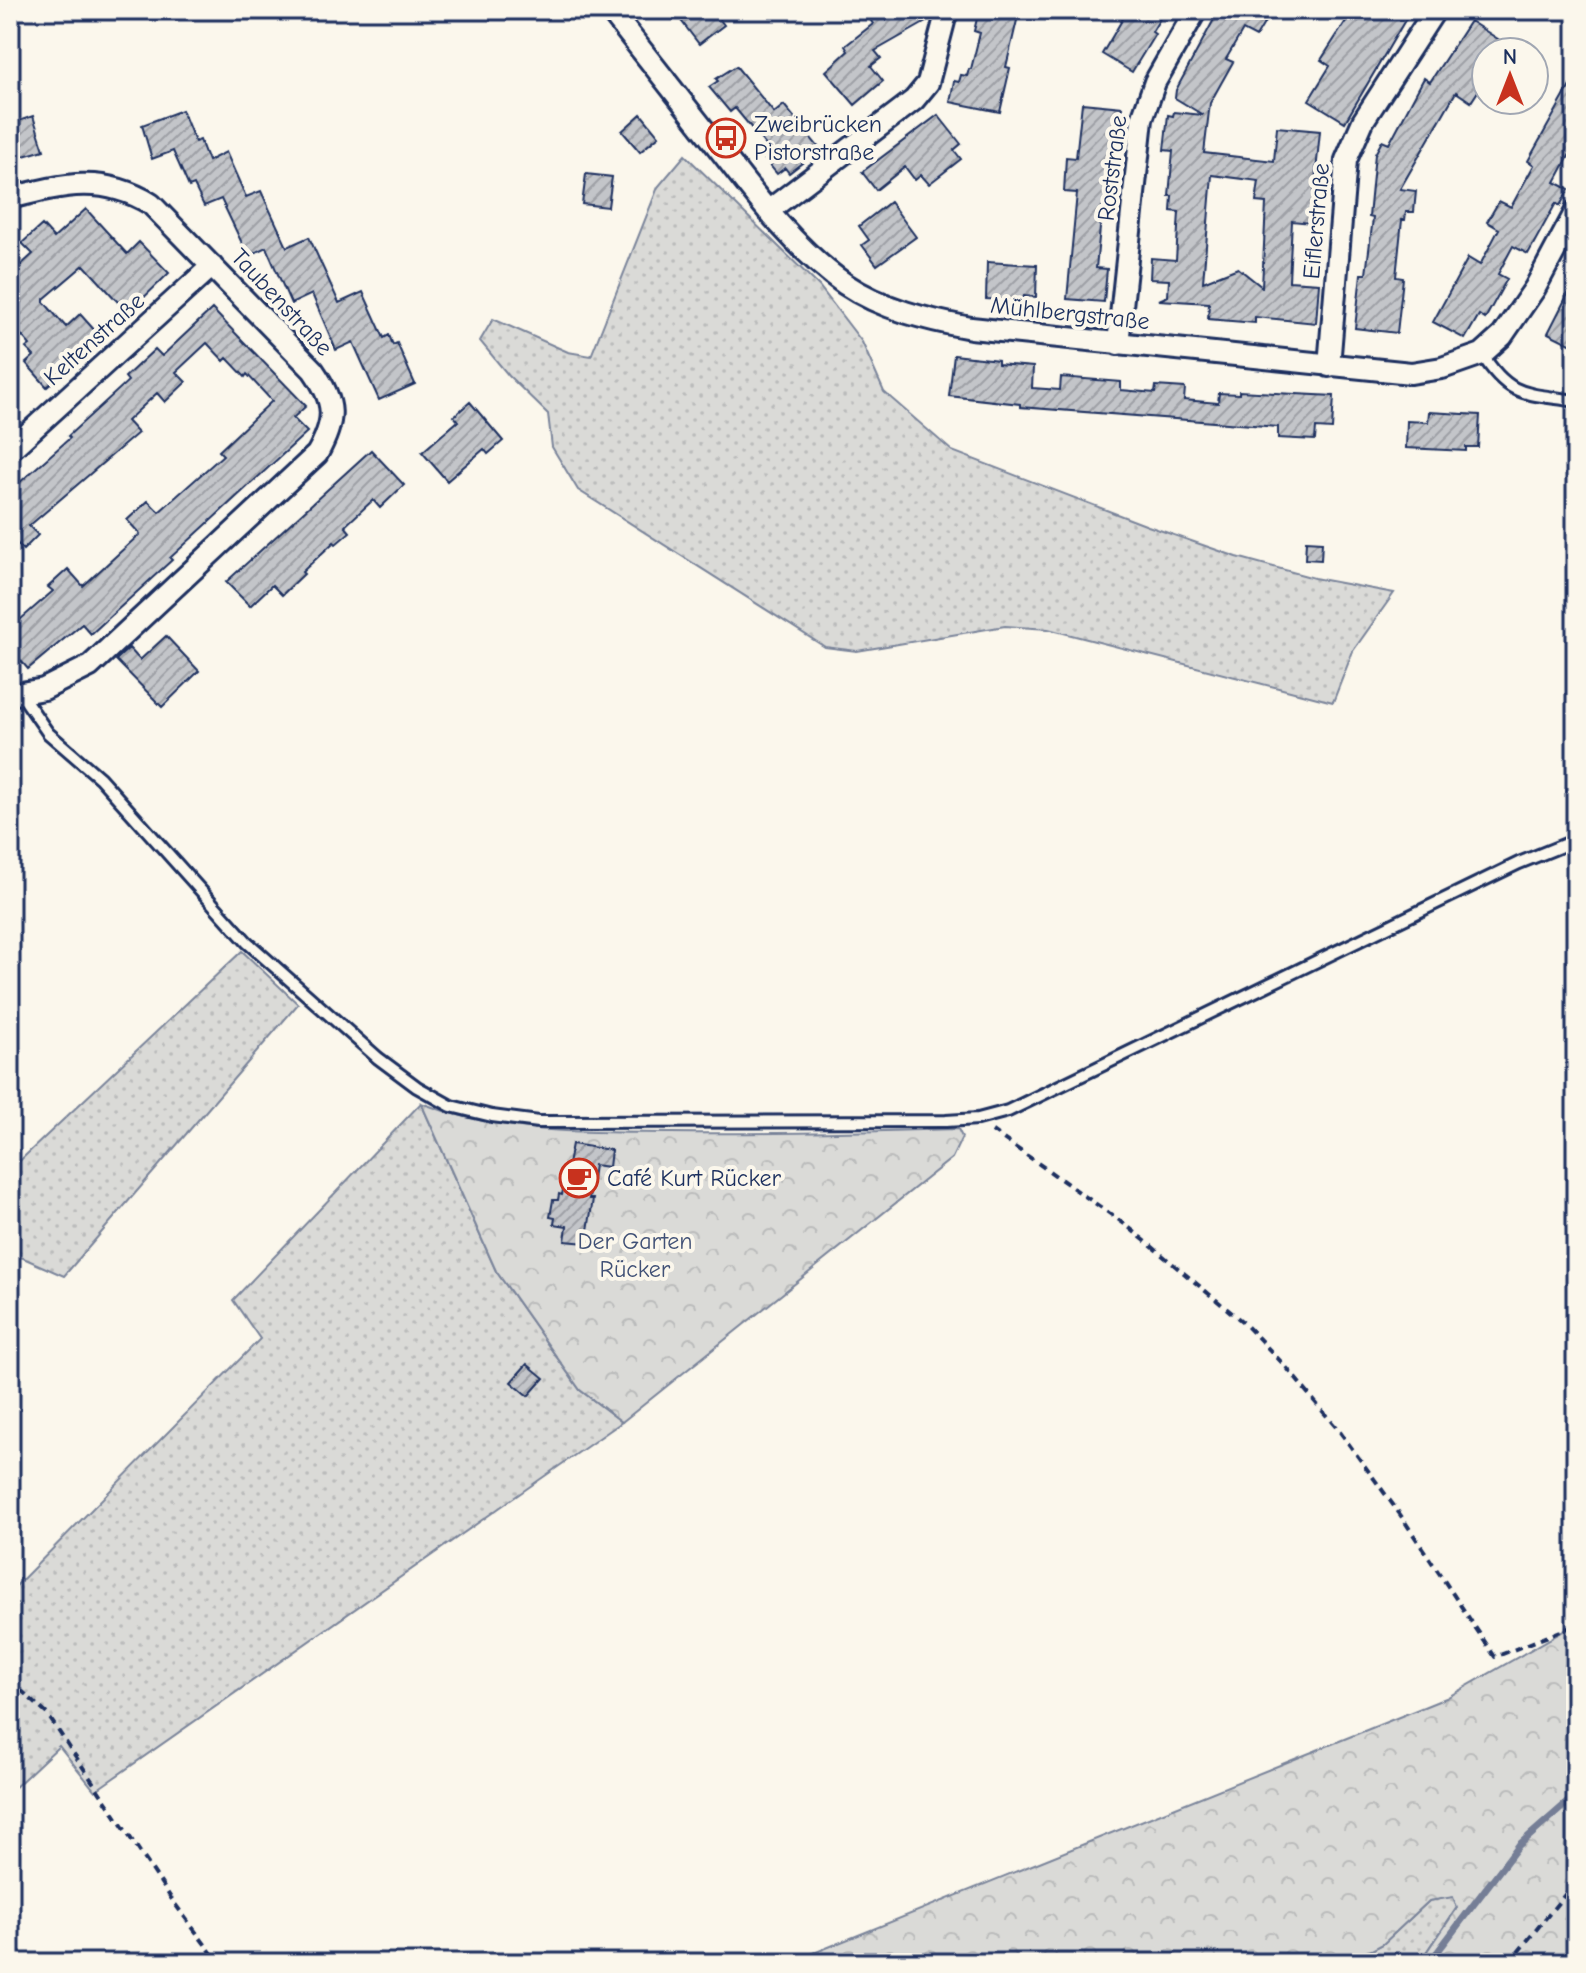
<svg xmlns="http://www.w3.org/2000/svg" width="1586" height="1973" font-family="'Comic Neue',sans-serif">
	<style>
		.grass { fill: url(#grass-dots); stroke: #7a849a; stroke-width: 2 }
		.forest { fill: url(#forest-crowns); stroke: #7a849a; stroke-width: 2 }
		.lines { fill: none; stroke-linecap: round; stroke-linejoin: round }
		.stream { stroke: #747e96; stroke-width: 7 }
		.building { fill: url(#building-hatch); stroke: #1b2f5e; stroke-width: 2; fill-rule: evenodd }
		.service-casing { stroke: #1b2f5e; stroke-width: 16 }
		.minor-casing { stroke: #1b2f5e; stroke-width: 26 }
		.path { stroke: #1b2f5e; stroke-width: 4; stroke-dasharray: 8 6; stroke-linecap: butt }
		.service { stroke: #fbf7ec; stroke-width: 10 }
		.minor { stroke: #fbf7ec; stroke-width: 20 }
		.labels { text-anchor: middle; stroke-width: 8; stroke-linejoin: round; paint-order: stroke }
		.poi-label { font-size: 24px; fill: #1b2f5e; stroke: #fbf7ec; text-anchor: start }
		.street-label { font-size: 24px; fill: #1b2f5e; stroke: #fbf7ec }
		.park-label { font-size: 24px; fill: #415176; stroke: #fbf7ec }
	</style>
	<defs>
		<pattern id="grass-dots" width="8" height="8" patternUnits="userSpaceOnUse" patternTransform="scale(2)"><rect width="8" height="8" fill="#dadad7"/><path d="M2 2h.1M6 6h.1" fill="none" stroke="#babbbb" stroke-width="1.8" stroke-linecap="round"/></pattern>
		<pattern id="forest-crowns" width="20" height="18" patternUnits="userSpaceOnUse" patternTransform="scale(2)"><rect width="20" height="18" fill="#dadad7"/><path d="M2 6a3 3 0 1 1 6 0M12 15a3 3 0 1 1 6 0" fill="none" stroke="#babbbb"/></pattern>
		<pattern id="building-hatch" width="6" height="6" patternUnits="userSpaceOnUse" patternTransform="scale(2)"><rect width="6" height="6" fill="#c3c5c9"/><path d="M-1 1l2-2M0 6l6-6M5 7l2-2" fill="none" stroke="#9ea0a6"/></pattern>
	</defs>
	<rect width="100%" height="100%" fill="#fbf7ec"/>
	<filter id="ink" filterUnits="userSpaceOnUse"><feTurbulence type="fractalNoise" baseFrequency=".0125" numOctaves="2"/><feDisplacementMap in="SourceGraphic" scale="16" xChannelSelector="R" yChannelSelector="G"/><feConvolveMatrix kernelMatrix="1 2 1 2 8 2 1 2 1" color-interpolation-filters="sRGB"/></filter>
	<g filter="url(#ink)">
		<!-- grass -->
		<path class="grass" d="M685 155 819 286 862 342 884 392 952 451 1148 526 1237 557 1314 578 1394 593 1353 651 1333 702 1048 629 1005 626 857 651 825 647 578 490 552 447 548 414 509 376 480 341 493 319 568 352 591 356 658 187Z
			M242 951 298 1004 64 1276 21 1257 10 1268V1170Z
			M421 1103 496 1271 580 1390 622 1422 95 1791 59 1746 10 1792V1592L260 1339 233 1300Z
			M1454 1896 1457 1907 1420 1963H1347L1383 1944 1429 1901Z"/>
		<!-- forest -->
		<path class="forest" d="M421 1103C504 1135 585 1132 672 1133 767 1134 862 1132 958 1129L962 1137 952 1158 622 1422 580 1390 496 1271Z
			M1576 1624V1963H1420L1457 1908 1453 1897 1429 1901 1383 1944 1347 1963H789L1446 1698Z"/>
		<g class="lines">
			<!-- stream -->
			<path class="stream" d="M1429 1963 1519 1845 1576 1795"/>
		</g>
		<!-- building -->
		<path class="building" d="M689 10H713L724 25 699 44 679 18Z
			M878 10H919L926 22 875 51 881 58 871 66 883 81 855 105 826 71 848 51 845 46 873 24 868 16Z
			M979 10H1011L1010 14 1018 16 1006 67 1010 68 1000 112 950 102 954 81 959 82 961 75 967 76 969 69H971L980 33 974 31Z
			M1128 10H1165L1152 32 1155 34 1132 72 1102 54Z
			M1219 10H1272L1256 37 1243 30 1226 59 1233 62 1210 103 1204 153 1274 161 1277 127 1320 131 1311 223 1292 221 1289 281 1319 283 1316 323 1255 317V323L1208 319 1209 303 1159 300 1168 296 1169 280 1150 279 1151 258 1176 260 1179 212 1171 211 1172 196H1169L1173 151 1164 150 1168 115 1173 116 1174 112 1203 115 1175 98 1176 90ZM1212 175 1259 181 1256 202 1266 203 1262 287 1238 268 1203 282Z
			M1353 10H1411L1345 122 1309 100 1330 66 1321 60Z
			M1470 21 1518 52H1486V79L1471 102 1456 92 1400 189 1416 191 1414 212H1406L1405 220H1402L1396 277 1403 278 1397 333 1355 328 1361 274H1366L1373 218 1369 217 1375 154 1382 141 1389 144 1424 78 1430 82Z
			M736 66 774 113 784 105 820 149 789 173 785 168 777 174 760 154 768 148 735 108 730 112 709 87 718 81 716 79Z
			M1576 75V143L1555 182 1569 189 1560 206 1556 203 1528 254 1513 246 1498 274 1507 279 1485 319 1479 315 1465 339 1433 322 1468 258 1480 265 1499 229 1487 222 1499 201 1511 207 1534 165 1528 161Z
			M1082 103 1122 107 1116 157 1113 156 1109 209 1102 208 1096 268 1107 269 1104 302 1067 299 1077 193 1064 192 1066 157 1076 158Z
			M182 110 195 142 200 140 208 161 226 152 246 197 261 191 287 247 309 237 339 303 363 292 384 338 389 335 393 345 397 343 415 384 379 400 353 342 336 350 312 294 291 304 266 247 248 256 221 199 204 206 194 185 189 187 173 151 152 159 142 125Z
			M641 114 659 136 640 152 622 131Z
			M938 115 961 144 954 150 961 159 929 184 921 175 915 180 905 167 876 190 862 172Z
			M33 116 44 150 10 160V124Z
			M586 174 612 177 608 207 582 204Z
			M890 202 916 237 877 265 862 245 869 240 859 226Z
			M86 209 127 254 139 242 169 273 128 313 84 265 44 299V302L66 327 80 314 97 333 82 345 88 351 47 387 26 363 34 356 26 348 30 345 10 322V275L33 254 22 243 42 225 54 238Z
			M987 262 1037 265 1036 297 1024 296V301L986 299Z
			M1576 278V347L1548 333Z
			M212 309 306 406 293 418 307 432 170 558 172 560 91 634 82 624 28 669 10 648V637L18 630 14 625 53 591 48 587 68 569 83 586 140 534 127 520 148 501 159 512 223 455 219 451 272 401 247 374 245 377 227 358 224 361 207 343 176 372 186 382 165 402 157 393 127 421 138 433 29 526 38 535 23 550 14 540 10 543V491L70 438 68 436 128 381 125 377 155 349 162 356Z
			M954 355 998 360V364L1033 367 1032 388 1060 390 1061 377 1121 382V390L1155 393 1156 386 1185 388 1184 400 1218 403 1219 393 1239 394V391L1334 396 1332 429 1316 428 1315 440 1278 438V427L1020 407V404L949 396Z
			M470 402 503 441 488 454 484 449 447 481 422 452 458 421 454 416Z
			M1429 412 1480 415 1478 447H1466V451L1406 448 1407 421 1428 422Z
			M371 450 404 485 380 508 373 500 345 526 350 532 336 544 334 542 302 572 304 574 282 595 272 585 250 606 226 582Z
			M1306 541 1322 542 1321 560 1305 559Z
			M166 636 199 671 162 707 116 660 129 648 140 660Z
			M572 1144 611 1150 609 1167 594 1165 589 1199H593L586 1243 565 1241 567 1226 554 1224 555 1218 550 1217 553 1200H558L559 1194 562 1195Z
			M527 1364 544 1378 528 1396 511 1382Z"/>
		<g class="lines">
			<!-- service casing -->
			<g class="service-casing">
				<path id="service" d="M1482 354C1510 399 1528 393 1576 401
					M21 694 48 733 100 778 247 942 378 1058 417 1087 451 1106 492 1116 539 1122 946 1121 978 1119 1008 1111 1519 863 1576 840"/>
			</g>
			<!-- minor casing -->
			<g class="minor-casing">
				<path id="minor" d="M610 10C647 57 683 103 720 150 757 198 795 249 845 284 882 309 928 320 971 328L1411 373 1442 368 1482 354 1502 336 1535 288 1576 211
					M10 198C62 185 102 174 151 204L313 370C336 403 336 420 317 454L90 666 44 689 10 695
					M768 211 914 100 928 83 947 10
					M1118 344 1142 119 1155 82 1196 10
					M1329 366 1346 160 1363 121 1435 10
					M10 450 212 266"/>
			</g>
			<!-- path -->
			<path class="path" d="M992 1131 1126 1225 1244 1323 1286 1367 1340 1432 1399 1513 1495 1657 1576 1625
				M10 1680 47 1714 175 1904 219 1963
				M1509 1963 1576 1881"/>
			<!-- service -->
			<use href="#service" class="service"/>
			<!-- minor -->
			<use href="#minor" class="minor"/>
		</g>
	</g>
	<!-- icons -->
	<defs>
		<g id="bus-ring" transform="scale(2)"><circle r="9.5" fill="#fbf7ec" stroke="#c8321e" stroke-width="1.5"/><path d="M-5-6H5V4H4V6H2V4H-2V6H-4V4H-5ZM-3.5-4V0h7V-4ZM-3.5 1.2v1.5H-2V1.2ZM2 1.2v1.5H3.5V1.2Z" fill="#c8321e"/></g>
		<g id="cafe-ring" transform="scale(2)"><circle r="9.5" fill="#fbf7ec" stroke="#c8321e" stroke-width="1.5"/><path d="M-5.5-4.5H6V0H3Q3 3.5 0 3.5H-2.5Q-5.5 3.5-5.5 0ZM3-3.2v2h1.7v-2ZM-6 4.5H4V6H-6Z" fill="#c8321e"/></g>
	</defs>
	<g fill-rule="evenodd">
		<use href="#bus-ring" x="726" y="138"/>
		<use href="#cafe-ring" x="579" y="1178"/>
	</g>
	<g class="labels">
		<!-- poi labels -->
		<g class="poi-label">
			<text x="754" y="132">Zweibrücken<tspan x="754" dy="28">Pistorstraße</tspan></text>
			<text x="607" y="1186">Café Kurt Rücker</text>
		</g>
		<!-- street labels -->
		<g class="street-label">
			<text transform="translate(1112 168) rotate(-83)" y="8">Roststraße</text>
			<text transform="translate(1316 221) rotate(-85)" y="8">Eiflerstraße</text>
			<text transform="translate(282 302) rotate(47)" y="8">Taubenstraße</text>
			<text transform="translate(1070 313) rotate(6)" y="8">Mühlbergstraße</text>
			<text transform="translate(94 339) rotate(-42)" y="8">Keltenstraße</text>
		</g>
		<!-- park labels -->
		<g class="park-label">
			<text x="635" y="1249">Der Garten<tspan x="635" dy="28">Rücker</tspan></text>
		</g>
	</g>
	<!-- margin -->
	<rect width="1586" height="1973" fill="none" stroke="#fbf7ec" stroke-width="40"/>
	<rect x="20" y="20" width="1546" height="1933" fill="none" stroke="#1b2f5e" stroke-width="3" filter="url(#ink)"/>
	<!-- north arrow -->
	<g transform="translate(1510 76)"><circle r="38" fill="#fbf7ec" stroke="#a1a7b3" stroke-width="2"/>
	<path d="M0-6L14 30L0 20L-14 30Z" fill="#c8321e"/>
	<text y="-12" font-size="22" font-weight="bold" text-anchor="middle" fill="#1b2f5e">N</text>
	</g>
</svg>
